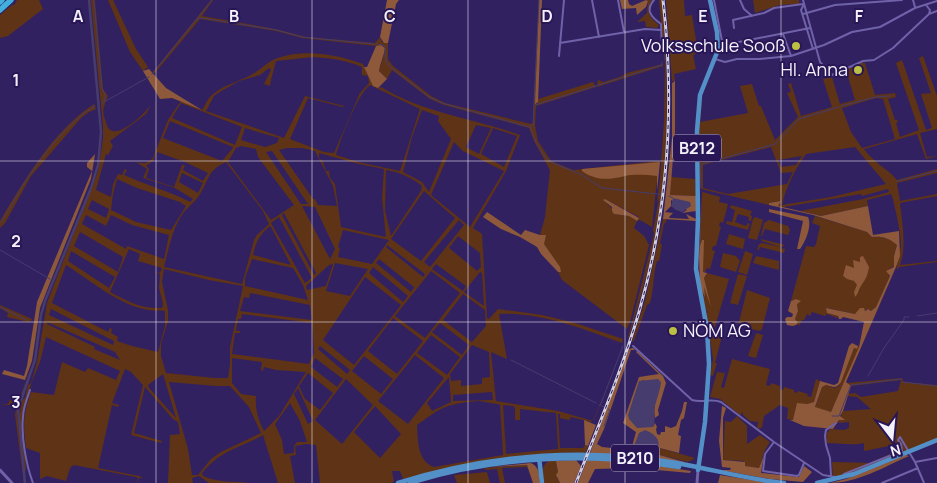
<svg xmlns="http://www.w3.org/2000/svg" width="937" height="483" font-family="Manrope,sans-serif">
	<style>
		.green { fill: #5f3316; fill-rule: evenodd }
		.forest { fill: #8d593a }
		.water { fill: #463c6e }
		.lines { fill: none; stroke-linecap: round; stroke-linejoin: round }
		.stream { stroke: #463c6e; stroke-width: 1 }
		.canal { stroke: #463c6e; stroke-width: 2.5 }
		.minor { stroke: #6f62a8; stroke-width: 2 }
		.tertiary { stroke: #6f62a8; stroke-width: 3 }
		.primary { stroke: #5490c8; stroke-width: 4.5 }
		.motorway { stroke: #42aede; stroke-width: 5.5 }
		.rail-casing { stroke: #d1cedf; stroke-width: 3 }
		.rail { stroke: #291656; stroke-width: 1; stroke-dasharray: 4; stroke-linecap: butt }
		.grid { fill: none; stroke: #f3f2fa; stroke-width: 1; stroke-opacity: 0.55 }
		.poi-dot { fill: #bbc044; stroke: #291656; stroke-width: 2 }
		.labels { text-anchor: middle; stroke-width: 4; stroke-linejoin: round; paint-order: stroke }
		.shield { fill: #291656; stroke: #b6b0c9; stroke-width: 1 }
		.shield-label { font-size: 16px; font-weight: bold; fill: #f3f2fa }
		.poi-label { font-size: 18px; fill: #f3f2fa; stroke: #291656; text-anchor: end }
		.grid-label { font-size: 16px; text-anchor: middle; font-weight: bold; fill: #f3f2fa; stroke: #291656; stroke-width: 4; stroke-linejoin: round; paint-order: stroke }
	</style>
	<rect width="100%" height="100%" fill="#322161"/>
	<!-- green -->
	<path class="green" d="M17 0H39L43 9 8 36 0 38V15L12 5H14Z
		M91 0H95L103 89 108 96C104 107 101 110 106 122 106 123 108 128 109 129 119 139 145 113 151 105L146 114 110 141 113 146 108 155 106 154 96 190 111 197 113 184 118 174 122 175 125 169 127 170 124 175C146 185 169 191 190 202L193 199 175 188 143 178 147 169 136 162C144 164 147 164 153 158L168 120 181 101 202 110C205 106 207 100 210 97 220 86 238 82 251 75 259 71 265 64 273 60 300 48 335 54 363 64 367 73 370 82 378 88L381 87C423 113 473 118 520 135L506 171 473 228 482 234 487 318 489 319 498 309 542 315 575 323 623 339 622 343C583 329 541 312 499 314L507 359 491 352 496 401 558 411 593 421 618 360 594 420 591 422 571 417 569 420 560 418V414H558L560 448H583L585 445 588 446 586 453C525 451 462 464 403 479L400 471H392L394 482 390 483H320L316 445 306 444 295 446 296 455 290 456 295 483H278L263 435C238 449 222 449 202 473L203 476C218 483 234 481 250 483H209L199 476 192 478 193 483H168L170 435 180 434 178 422 173 419 145 387 134 433 162 441 161 443 131 435 143 385 131 372 125 369 112 403 119 405 118 407 112 405 98 468 139 476 143 478H139L137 483 138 478 136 477 74 465 70 468 66 481 47 476 40 479V453L26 448C23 424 23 415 31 392L54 395 62 362 85 372 88 368 116 380 120 371 46 337 40 362 32 381 22 415 26 469 25 471V483H24L15 415 17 406 0 404H8L10 400 17 402V405L34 359 17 407V414L20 438 19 414 21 410 19 408 23 399 25 398 28 385 31 383 37 362 47 303 98 171 103 139V126ZM313 57C330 58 346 60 362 67V75L368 76 369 83 360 93 334 153 324 152 290 139 308 98 343 107 344 106 305 96 284 138 206 111 214 96 218 93 239 81 260 75 269 68 271 70 264 84 270 86C271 77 274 70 276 61ZM370 85 420 109 400 171 358 162 336 155C340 140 358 93 370 85ZM181 103 242 127 235 145 172 118ZM422 110 439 116 438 121 451 139 429 192 422 182 403 172 412 137ZM170 121 233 147V148L222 161 163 138ZM476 125 491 128 479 154 466 147ZM245 128 279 138 277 143 265 147 241 140ZM493 128 517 136 504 167 481 154ZM454 142 463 151 504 171 470 227 431 195ZM241 146 256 149 258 157 294 205 271 220 228 162 236 148ZM287 148H302L315 151 333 186 337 206 318 205 315 199H313L279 150ZM272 151 308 204H301L266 152ZM157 152 185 162 208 173 203 181 183 170 185 165H182L174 187 146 178 149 169 146 166 153 161ZM319 153 359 164 384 169 382 198 386 237 341 227 335 184 330 178 329 171H326L323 162 319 158ZM226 162 263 211 269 224 257 235 254 240 242 284 164 267C169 248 172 228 184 212 189 206 196 201 200 194 210 178 207 171 226 162ZM386 170C399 172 411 177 422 186L421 191 391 236 385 211ZM182 173 203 183 198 193 179 182ZM117 179 137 188 180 202 186 206 171 230 136 222 111 210 113 194ZM424 191 455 218 421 261 391 239ZM92 200 109 209 106 218 88 209ZM302 206 315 207 335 249 330 259ZM284 213 316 273 314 275 282 215ZM86 215 106 226 111 215 132 225 169 235 164 259 127 246 126 249 82 224ZM279 217 312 278 305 283 271 223ZM459 220 464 225 430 267 424 262ZM270 226 271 227 291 265 253 255C256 242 259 235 270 226ZM343 230 389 240 372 264 338 257 340 248 338 247ZM80 232 123 257 118 272 74 246ZM458 236 480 253 481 267 477 271 449 248ZM387 245 425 274 423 277 386 247ZM129 249 140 254 138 261 162 268 160 273 154 272 160 274 159 288 163 304 162 308C139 309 128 301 110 292ZM71 251 115 277 109 288 68 261ZM252 259 293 268 303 285 308 300 245 286V278ZM379 259 414 287 411 292 376 263ZM335 263 368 269 350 296 326 291ZM333 264 326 286 307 290 306 286 329 265ZM436 264 466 286 463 291 432 269ZM66 265C90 280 120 306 149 310 154 311 160 310 165 311V326L158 352 132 346 117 341 118 337 111 333 112 329 110 328 108 332 52 303ZM373 267 408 296 403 302 369 273ZM164 269 209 280 243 286 230 347V364L228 378H215L166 373 161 356V344L168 321V310L162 282ZM431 271 460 293 425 338 395 316ZM480 272 482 273 484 306 464 292ZM365 277 401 305 354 365 323 340ZM250 293 310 305 312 320 240 311 244 297 249 298ZM463 294 485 310 486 326 472 342 443 320ZM51 309 114 341 113 345 49 315ZM242 314 312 323 314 353 309 364 232 354 235 333H240V331H236L238 319H241ZM393 318 423 341 397 374 368 351ZM47 322 115 352 120 360 94 349 95 347 47 324ZM440 323 469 345 462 355 432 332ZM431 335 460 357 447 375 417 353ZM472 345 489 352 490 377 482 378V384L461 386V380L451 381 450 374ZM320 346 350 370 347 374 318 349ZM415 355 444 378 408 424 378 401ZM364 356 393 379 381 394 352 371ZM232 358 262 362 261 370 263 371 264 367 276 370 306 372 279 416 264 431C258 420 255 408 256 396L241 394 232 383ZM315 358 343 379 337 387 311 367ZM308 373 333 393 320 410 305 399 299 386ZM163 374 176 418 149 388 148 385ZM449 377 451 402 432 411 427 403ZM346 379 373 405 342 444 315 420ZM169 382 216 386H230L249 407 261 433 221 452 211 459 198 475H192L188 449ZM298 388 313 421 308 424 294 394ZM492 392 493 400 453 401V395ZM479 401 497 404 499 436 497 404 500 405 503 455 434 467C417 461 418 440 417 425 443 406 447 404 479 401ZM290 403 300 421 307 442H297L294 446V453L284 454 282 440 275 424ZM503 405 513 406 515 408V420H520V409L556 413 558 449 506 454ZM375 406 401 434 380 458 354 432Z
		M108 0H113L136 49 148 67 143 71 130 52Z
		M211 0H213L202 16 275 29 306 37 375 43 380 37 382 42 388 43V59L393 66 431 96 445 103 531 124 533 123 539 0 536 104 538 102V99L593 82 596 87 536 106 535 126 538 141 551 161 573 170 659 161 652 227 640 220 637 221 634 228 644 236 649 245 630 322 627 329 562 280 558 272 560 271 559 267 544 244 540 235 545 217 550 170 534 141 529 128 444 105 430 99 392 70 387 79 379 71C381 63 384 56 385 48L382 45 376 46 302 38 276 31 200 19 154 74 153 72ZM605 199 639 217 637 221 629 216 614 214C612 206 608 205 604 200Z
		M647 0H652C645 11 650 18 659 25L657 28 646 27 645 21 637 22 647 13 648 1Z
		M659 0H662C668 74 670 147 658 220 652 260 640 299 629 338H628L654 234 653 230 659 199 657 202 660 179 664 121 665 62Z
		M666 0H684L685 16 692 15 698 53 693 55 696 69 674 74 675 81H672Z
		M753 0H799V4L780 5 755 13Z
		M923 56 937 96V129L920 133 927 157 937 156 926 159 917 134 864 149C874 163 888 169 897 180L937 169V173L897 183 900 201 937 194V196L900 203C902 223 907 245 900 265L937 261V262L899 267 897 270C896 265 901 252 901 243 900 228 896 213 893 199L891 194 867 200 868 206 821 216 800 211 863 199 889 192 888 189 862 196 861 194 784 207 777 206 781 201 769 203V205L701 189 698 139 700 103H702L700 122 748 113 740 86 752 84 759 106H761L775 140 798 117 787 93 791 92 788 84 791 83 801 116 832 107 823 79 832 77 840 104 855 100 846 70 861 63H865L875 95 895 93 896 97 888 99 895 120H897L898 122 896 123 900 137 919 130 896 63 902 60 926 130 932 128 921 94 931 93 919 58ZM876 98 883 99 895 139 862 148 851 132 842 108ZM771 147 781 173 793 172 787 184 728 194 703 188V165ZM855 147 886 184 831 197 782 205C786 187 795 169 806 154ZM802 156 796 165 781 167 778 160Z
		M663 64V66L597 87 598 80 603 82 620 77 627 73Z
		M94 104 96 109 89 112 81 118 31 176 5 223 0 228V221C25 179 53 131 94 104Z
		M671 177 695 179 696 196 670 195Z
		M703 192 720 197 719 202 728 204 723 223 720 222 719 226 721 227 716 246H713L712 250 715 251 710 269 707 268 705 272H703L700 246 702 193Z
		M731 205 752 211 750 215 752 216 751 221 748 220 749 217 738 214 735 222 746 226 748 223 750 224 748 230 726 224 727 221 732 222 735 210 730 208Z
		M815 216 867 232 872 237C882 236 889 238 897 245L894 256V267L890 268 888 275 890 276 876 307 871 311 868 309 855 314 827 308V313L838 316 837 318 827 314 825 316 812 312 810 316 807 314 804 320H802L799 326 795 319 798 311 796 299 791 301 806 246 814 247 816 244 820 226 812 223Z
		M755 217 763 220 757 240 748 238 753 219Z
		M663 219H666V222L664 224 660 243 662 245 659 261H657C653 275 654 289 650 303L647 305 634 341H632L645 301Z
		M769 220 788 226 790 230 788 235 765 229 762 236H761L764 223Z
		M729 234 745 239 743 249 726 244Z
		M761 239 785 245 780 248 785 249 784 253 760 247 759 250H757L759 244 762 243 780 247 762 241Z
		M745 251 753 254 747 275 738 272Z
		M723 253 736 256 740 261 736 272 720 267Z
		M756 256 779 261V270L753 263Z
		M707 273 729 279 715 327 714 329 715 331 723 332 715 363H717L713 376 710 375 713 359 706 313 708 312 706 311 700 286 704 294 703 283 708 297 704 278Z
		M738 274 747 276 738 305 730 303Z
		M747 290 770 298 762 329 760 331 738 326Z
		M0 305 32 319 31 321 28 322 7 317 8 313 0 308Z
		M756 333 763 335 756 358 748 356Z
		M859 345 860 347 831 412 815 408 822 387 825 385 835 388 839 386 854 348H857Z
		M732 359 770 369 766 385 770 386 771 383 780 386V389L783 390 784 387 794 390V392L797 393 798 391 808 394 807 396 811 397 816 379 820 381 814 402 807 404 793 420 787 419 788 408 780 405 764 416 762 427 759 429 757 428 758 422 750 421 743 415V412L740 415 720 399 710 397 717 372 725 373 721 387 724 388Z
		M902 378 903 382V380L904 382 937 385V439L851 474 833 479 832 462 870 463 901 449 899 444 864 451V443C853 446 839 443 827 443L826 435 830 429 844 430 849 428V422L838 423 843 411 871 409 857 397 847 396 848 394 855 393 861 397 898 391 901 380 851 386 847 383Z
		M737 416 747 426V444L760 435 770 442 765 450 759 468 744 466V461L723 460 725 421 731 422Z
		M660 448 695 458 688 462 656 454Z
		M549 461H556L558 472 557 478 560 483H544C543 475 540 466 549 461Z
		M527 465 533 483 527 467 502 468 505 483H500L497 469 487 470 483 468Z
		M487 472 490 483H457L454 475Z"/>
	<!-- forest -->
	<path class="forest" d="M387 0H399L396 4 388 43H384L380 37Z
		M539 0H542L538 102 535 104Z
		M620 0H628L629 4 632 6 646 0 648 1 646 7 637 15 636 8 622 9Z
		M381 45 385 48C384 56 380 63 379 71L387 79 378 88 373 86 364 67H367L376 46Z
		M149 69 166 88 202 110 172 98 160 99 143 71Z
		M675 81V133L670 195 696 196V211L682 213 687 210 671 200V206L665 212 673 213 669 217 670 218 689 219 686 214 696 219V221L663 219 672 138V83Z
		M95 154 91 179 40 308 32 361 25 380 2 374 4 370 24 376 27 366 37 302 92 171 87 167V163Z
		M660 162 657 191V176C647 175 635 174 625 176 609 180 596 181 582 171V169Z
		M702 193 700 246 702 240H704L703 272 707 273 704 278 711 307 704 287 705 297 700 286 699 258Z
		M605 199 639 218 637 221 629 216 614 214 612 211V207L603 200Z
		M781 201 778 206 821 216 868 206 873 235 899 231 900 256 896 267 846 382 851 386 843 411 840 416 845 420H839L833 429 804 426 790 420H793L797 403 807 404 814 402 820 381 834 385 838 383 849 346 852 343 858 346 857 349 854 348 841 382C837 389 833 387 826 385L822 387 815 407 831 412 859 347 864 322 843 317 841 319H839L838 316 827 313 826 308 855 314 860 308H864L865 311 868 309 871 311 876 307 890 276 886 271 894 267V256L897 245C889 238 882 236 872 237L867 232 813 215 769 205V203Z
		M769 209 808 217C812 226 806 241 800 249H797L803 221 769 212Z
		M487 212 521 235 525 230 540 235H546L544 244 560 267 561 272H558L541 254 537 247 520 237 501 229 483 217Z
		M863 256 869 267C867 278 866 278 861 286 858 290 859 293 855 297L854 292 857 285 854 281 847 279 843 276 846 265 854 268 853 260 860 262V257Z
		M796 299 801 301 797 304 798 311 795 319 798 323C795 327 791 326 787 325L785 319 787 317H792L793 314 788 311 791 301Z
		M633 348 635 350H631L604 429 597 444 602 447 631 450 636 432 623 423 639 377 659 374 636 352 637 351 663 376 666 383 658 410 659 415 655 418C653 408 656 395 660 386L642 380 653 427 655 423 657 427 656 429 657 434 660 435 661 432H665V426L671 428 676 426 682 411 684 402H687L684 418 681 420 678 435 681 436 679 453 660 448 656 454 688 463 636 456 590 453 629 349Z
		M722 406 726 408 723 418V460L745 462V466L759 468 764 455 761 473 799 477 804 466 812 472 803 482 770 479 720 470H730L731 468 722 467 719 441Z
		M584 420 596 425 588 446 585 445Z
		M906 455 909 456C884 467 857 483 830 483L846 479Z
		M576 460 581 466 574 483H560L556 475 558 472 556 461Z
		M587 460 635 462 691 471 690 473 634 468 595 469 588 483H578Z
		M531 463C540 467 539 475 540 483H533L527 465 490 467Z
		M720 475 770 483H718Z"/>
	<!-- water -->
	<path class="water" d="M673 198 690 202 691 206 682 212 676 210 671 206Z
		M658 379 661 382C660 391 656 401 654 410 654 417 656 421 653 427L637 428 629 419 628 415 639 381Z
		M645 430C654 434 661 438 658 450L653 452 637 449 634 446 639 433Z"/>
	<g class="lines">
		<!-- stream -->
		<path class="stream" d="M94 0 102 88 105 95V101
			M197 19 201 18 277 30 302 37 374 44
			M377 44 383 45 385 47 386 61 389 66 429 97 442 103 529 127
			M665 55V60
			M152 74 212 0
			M102 103 149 77
			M535 105 662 65V62
			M841 106 876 97 890 96
			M530 127 537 145 546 158 551 162 582 175 602 188 657 194
			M530 127 533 124 539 0
			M897 181 937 171
			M701 188 700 168 702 164 775 144 799 119 839 107
			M658 194 661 195
			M669 196 673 198
			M0 223C10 210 17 194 26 180 42 156 71 119 95 106
			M0 250 50 279
			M52 280 53 281
			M0 307 26 320
			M917 316 937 313
			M511 360 596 403
			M868 376 884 348 904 320V317H909
			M903 382 937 386
			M599 405 600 406 623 346
			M602 406 604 407
			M832 416H839L851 385 902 379
			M604 426 610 410 608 409"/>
		<!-- canal -->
		<path class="canal" d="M25 483 18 409 35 360 41 315 45 301 91 188 98 165 101 132 89 0"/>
		<!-- minor -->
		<path class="minor" d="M592 0 599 37
			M618 0 624 32
			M654 0C645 10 651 17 661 24L662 51
			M714 0 723 46
			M740 0 744 9 752 16
			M803 0 820 62 832 75 863 61 874 60 893 48 929 14 937 11
			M913 0 915 7
			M926 5 930 10 929 14
			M803 6 801 10 813 49
			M803 14 835 5 902 0
			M734 28 733 20 764 13 774 8 803 4
			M783 34 791 56
			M560 43 645 29 661 30
			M719 46 810 28
			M559 56 564 0
			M715 59 725 62 737 59H760L791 56 824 45 852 32 880 27 915 8 937 1
			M633 346 692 400C702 403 712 398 721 402L774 442 823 475 835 477
			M30 390C27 399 23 408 23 417 21 436 26 465 33 483
			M900 437 915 462 924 483
			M774 442 765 454 763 471 797 476 799 475 804 463
			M915 462 937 458
			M844 474 902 451 901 444 898 440 900 437
			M831 476 830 458 826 445 825 436 826 430 836 423
			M882 483 918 468"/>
		<!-- tertiary -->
		<path class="tertiary" d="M0 470 12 483
			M697 483 698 470"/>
		<!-- primary -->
		<path class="primary" d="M539 457 542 483
			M698 470 705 422 709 364 707 329 696 269 698 219 697 131 700 95 718 50 717 32 710 0
			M398 483C484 456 575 448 664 461 704 467 744 479 784 483
			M410 483C496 456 590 452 679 467
			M817 483 854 474 937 440"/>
		<!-- motorway -->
		<path class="motorway" d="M0 2 2 0
			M0 10 11 0"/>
		<!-- rail casing -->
		<g class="rail-casing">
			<path id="rail" d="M576 483C598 427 622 370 639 312 668 211 675 105 663 0"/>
		</g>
		<!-- rail -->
		<use href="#rail" class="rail"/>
	</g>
	<!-- grid -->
	<path class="grid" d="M156 0V483M312 0V483M468 0V483M625 0V483M781 0V483M0 161H937M0 322H937"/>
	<!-- markers -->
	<g class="poi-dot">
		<circle cx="796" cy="46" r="5"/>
		<circle cx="858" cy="70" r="5"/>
		<circle cx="673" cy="331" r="5"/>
	</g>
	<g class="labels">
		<!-- shield labels -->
		<g class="shield">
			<rect x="673" y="134.5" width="48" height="27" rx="4"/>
			<rect x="611" y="444.5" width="48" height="27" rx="4"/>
		</g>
		<g class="shield-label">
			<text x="697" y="154">B212</text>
			<text x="635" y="464">B210</text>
		</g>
		<!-- poi labels -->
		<g class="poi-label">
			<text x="786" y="52">Volksschule Sooß</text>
			<text x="848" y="76">Hl. Anna</text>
			<text x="683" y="337" text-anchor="start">NÖM AG</text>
		</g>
	</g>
	<g class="grid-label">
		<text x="78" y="22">A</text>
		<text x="234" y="22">B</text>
		<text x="390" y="22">C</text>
		<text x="547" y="22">D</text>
		<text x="703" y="22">E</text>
		<text x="859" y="22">F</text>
		<text x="16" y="86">1</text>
		<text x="16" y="247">2</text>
		<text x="16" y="408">3</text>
	</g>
	<!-- north arrow -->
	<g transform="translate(892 438) rotate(164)" stroke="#291656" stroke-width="4" paint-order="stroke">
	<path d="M0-4L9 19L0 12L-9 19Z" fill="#f3f2fa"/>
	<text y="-8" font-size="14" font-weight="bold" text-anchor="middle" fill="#f3f2fa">N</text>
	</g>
</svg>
